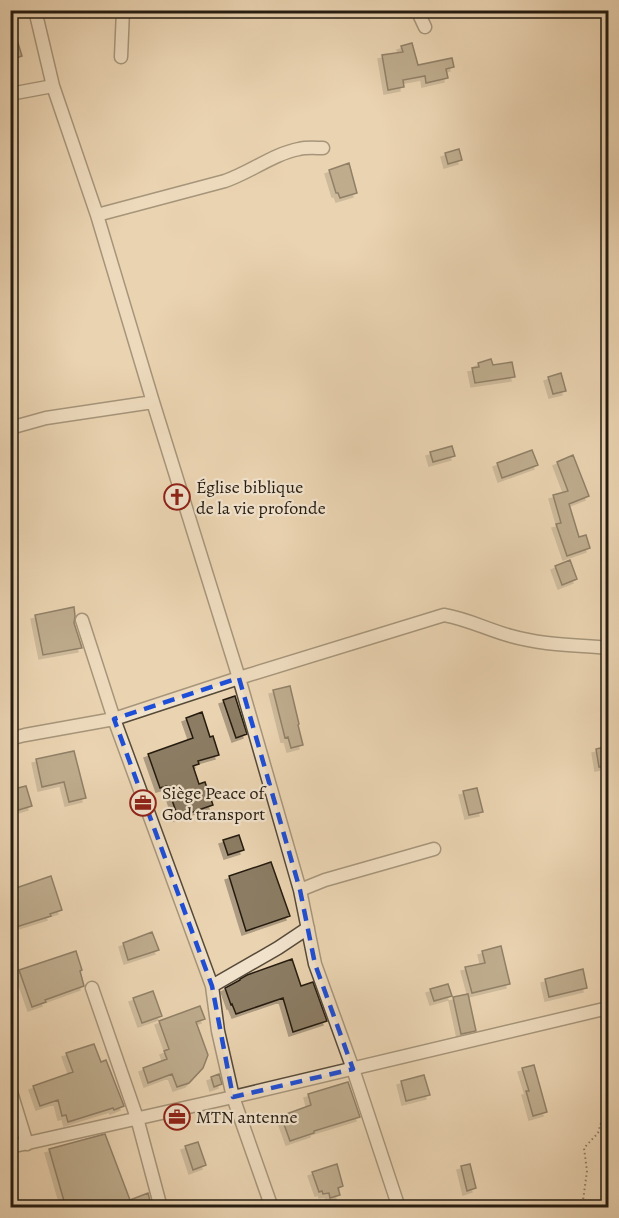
<svg xmlns="http://www.w3.org/2000/svg" width="619" height="1218" font-family="Alegreya,serif">
	<style>
		.building { fill: #8b7b64; stroke: #251c11; stroke-width: 1.5; filter: url(#shadow) }
		.lines { fill: none; stroke-linecap: round; stroke-linejoin: round }
		.minor-casing { stroke: #564a39; stroke-width: 15 }
		.path { stroke: #251c11; stroke-width: 2; stroke-dasharray: 1.5 3; stroke-linecap: butt }
		.minor { stroke: #f1e2cc; stroke-width: 12 }
		.marked { fill: none; stroke: #1d4ed8; stroke-width: 4.5; stroke-dasharray: 12 8; stroke-linejoin: round }
		.labels { text-anchor: middle; stroke-width: 4.5; stroke-linejoin: round; paint-order: stroke }
		.poi-label { font-size: 18px; fill: #251c11; stroke: #f1e2cc; text-anchor: start }
	</style>
	<defs>
		<filter id="shadow"><feDropShadow dx="-4" dy="4" stdDeviation="0" flood-color="#0004"/></filter>
	</defs>
	<rect width="100%" height="100%" fill="#ead3b1"/>
	<filter id="stains"><feTurbulence type="fractalNoise" baseFrequency=".00333" numOctaves="4"/><feColorMatrix values="0 0 0 0 .2 0 0 0 0 .09 0 0 0 0 .02 0 0 0 .5 -.17"/></filter>
	<radialGradient id="worn" r=".72"><stop offset=".6" stop-color="#630" stop-opacity="0"/><stop offset="1" stop-color="#630" stop-opacity=".3"/></radialGradient>
	<!-- building -->
	<path class="building" d="M10 27H13L22 56 10 60Z
		M412 43 418 65 452 58 454 67 446 69 448 78 426 83 425 76 403 80 404 87 388 90 382 55 403 52 401 46Z
		M459 149 462 160 448 164 445 153Z
		M349 163 357 193 340 198 338 193H336L329 170Z
		M491 359 493 365 512 362 515 377 475 383 472 368 479 367 478 363Z
		M561 373 566 391 553 394 548 377Z
		M452 446 455 456 433 462 430 452Z
		M532 450 538 465 502 478 497 463Z
		M573 455 589 496 569 504 579 537 586 535 590 548 567 556 556 524 561 523 553 495 568 491 557 462Z
		M570 560 577 579 562 585 555 566Z
		M74 607 75 616 74 623 82 648 43 655 35 615Z
		M290 686 299 724 298 725 303 745 291 748 288 737 285 738 273 690Z
		M235 696 247 734 236 738 223 700Z
		M202 712 210 737 213 736 219 755 198 761 199 764 193 766 199 784 205 782 213 805 178 817 167 786 160 788 148 754 193 738 186 718Z
		M609 746V765L599 767 596 749Z
		M74 751 86 798 69 802 64 782 42 787 36 759Z
		M26 786 32 806 15 811 10 796V790Z
		M477 788 483 812 469 815 463 791Z
		M239 835 244 850 228 855 223 840Z
		M271 862 290 916 246 931 229 876Z
		M51 876 62 910 50 914 51 916 10 929V890Z
		M152 932 159 950 128 960 123 943Z
		M501 946 510 984 472 993 465 967 485 963 482 951Z
		M76 951 82 970 80 971 84 986 45 1000 46 1002 32 1007 19 970Z
		M292 959 301 986 313 982 327 1021 293 1032 283 998 236 1014 232 1004 231 1005 225 988 240 980V979L247 975Z
		M583 969 587 988 549 997 545 979Z
		M448 984 452 996 434 1001 430 989Z
		M153 991 162 1016 142 1023 133 998Z
		M468 994 476 1031 461 1034 453 997Z
		M200 1006 205 1019 196 1022 208 1055 203 1068 189 1083 177 1087 172 1074 148 1083 143 1068 167 1059 164 1051 169 1049 159 1021Z
		M94 1044 101 1062 106 1060 124 1106 114 1110 113 1108 68 1122 66 1115 62 1116 58 1100 40 1106 33 1086 73 1072 66 1053Z
		M534 1065 547 1112 533 1116 526 1091H529L522 1068Z
		M219 1074 222 1084 214 1087 211 1077Z
		M424 1075 430 1095 406 1101 401 1081Z
		M348 1082 360 1117 314 1131V1133L290 1141 281 1116 311 1105 308 1094Z
		M105 1134 130 1200 148 1193 152 1208H111L109 1202 90 1208H66L49 1149Z
		M198 1142 206 1165 193 1170 185 1146Z
		M337 1164 343 1186 338 1188 340 1195 330 1198 329 1193 323 1194 322 1191 319 1192 312 1172Z
		M470 1164 476 1188 467 1191 461 1166Z"/>
	<g class="lines">
		<!-- minor casing -->
		<g class="minor-casing">
			<path id="minor" d="M35 10 53 86 97 215 153 402 239 678 300 890 315 964 353 1069 399 1208
				M417 10 425 27
				M121 57 123 10
				M10 94 53 86
				M97 215 225 181C251 172 273 154 299 149 307 147 316 148 323 148
				M10 428 46 418 153 402
				M82 620 114 719 212 986
				M10 741 13 738 25 735 114 719 239 678 444 615C468 619 488 630 511 636 542 645 576 645 608 648
				M300 890 325 880 434 849
				M92 988 137 1118 161 1208
				M10 1089 27 1144
				M10 1147 233 1097 608 1008
				M272 1208 233 1097 218 1031 212 986 278 948 308 928"/>
		</g>
		<!-- path -->
		<path class="path" d="M582 1208 587 1171 584 1148 598 1133 604 1113 608 1106"/>
		<!-- minor -->
		<use href="#minor" class="minor"/>
	</g>
	<!-- marked area -->
	<path d="M0 0H619V1218H0ZM239 678 300 890 315 964 353 1069 233 1097 212 986 114 719Z" fill="#ead3b1" fill-opacity=".55" fill-rule="evenodd"/>
	<path class="marked" d="M239 678 300 890 315 964 353 1069 233 1097 212 986 114 719Z"/>
	<!-- icons -->
	<defs>
		<g id="church-ring" transform="scale(1.35)"><circle r="9.5" fill="#f1e2cc" stroke="#8f2418" stroke-width="1.5"/><path d="M-1.2-6h2.4v3.5h3.3v2.4h-3.3V6h-2.4V-.1h-3.3v-2.4h3.3Z" fill="#8f2418"/></g>
		<g id="office-ring" transform="scale(1.35)"><circle r="9.5" fill="#f1e2cc" stroke="#8f2418" stroke-width="1.5"/><path d="M-6-3h4V-5.5h4V-3h4V5H-6ZM-1-4.5V-3h2v-1.5ZM-6 0V1H6V0Z" fill="#8f2418"/></g>
	</defs>
	<g fill-rule="evenodd">
		<use href="#church-ring" x="177" y="497"/>
		<use href="#office-ring" x="143" y="803"/>
		<use href="#office-ring" x="177" y="1117"/>
	</g>
	<g class="labels">
		<!-- poi labels -->
		<g class="poi-label">
			<text x="196" y="493">Église biblique<tspan x="196" dy="21">de la vie profonde</tspan></text>
			<text x="162" y="799">Siège Peace of<tspan x="162" dy="21">God transport</tspan></text>
			<text x="196" y="1123">MTN antenne</text>
		</g>
	</g>
	<!-- margin -->
	<rect width="619" height="1218" fill="none" stroke="#ead3b1" stroke-width="36"/>
	<rect x="12" y="12" width="595" height="1194" fill="none" stroke="#251c11" stroke-width="3"/>
	<rect x="18" y="18" width="583" height="1182" fill="none" stroke="#251c11" stroke-width="1.5"/>
	<rect width="100%" height="100%" filter="url(#stains)"/>
	<rect width="100%" height="100%" fill="url(#worn)"/>
</svg>
